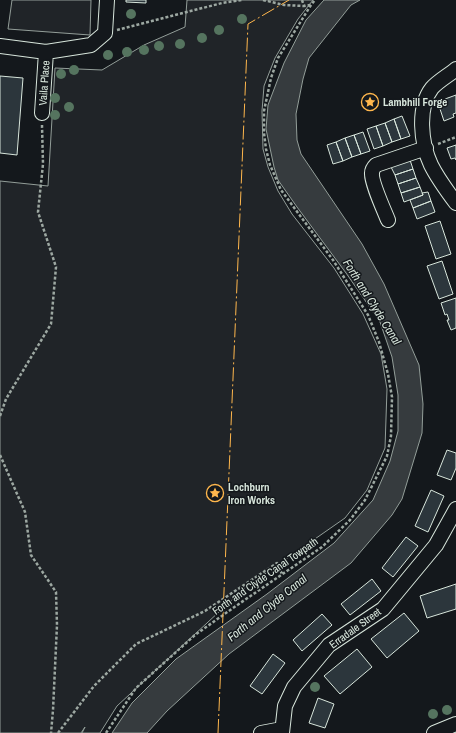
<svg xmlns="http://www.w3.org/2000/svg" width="456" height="733" font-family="'Archivo Narrow',sans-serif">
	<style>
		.green { fill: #202428; stroke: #939e99 }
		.water { fill: #363b3e; stroke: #939e99 }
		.building { fill: #2c363c; stroke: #d8e6dc }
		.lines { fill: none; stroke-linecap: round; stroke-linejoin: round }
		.minor-casing { stroke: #d8e6dc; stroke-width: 16 }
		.path { stroke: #9da8a2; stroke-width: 2.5; stroke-dasharray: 3 2; stroke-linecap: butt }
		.minor { stroke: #14181c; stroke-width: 14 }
		.power { stroke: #ffb74d; stroke-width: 1; stroke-dasharray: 14 3 2 3; stroke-linecap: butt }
		.tree { fill: #55745f }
		.labels { text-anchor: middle; stroke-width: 3; stroke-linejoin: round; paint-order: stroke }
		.street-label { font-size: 11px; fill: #d8e6dc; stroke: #14181c }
		.poi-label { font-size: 11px; font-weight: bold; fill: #d8e6dc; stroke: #14181c; text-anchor: start }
		.water-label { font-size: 12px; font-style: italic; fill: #d8e6dc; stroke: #14181c }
	</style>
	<rect width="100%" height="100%" fill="#14181c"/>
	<!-- green -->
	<path class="green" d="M12 0H91L90 35 8 29Z
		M187 0H313L298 19 275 58 264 86 262 111 263 149 268 167 278 191 292 214 334 268 363 314 381 354 387 389 385 448 367 490 345 518 246 587 117 706 100 733H82L85 727 81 733H0V181L48 186 55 68 102 70 144 45 185 27Z"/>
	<!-- water -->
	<path class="water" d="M324 0H360L351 5 309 58 303 79 296 114 297 140 301 154 362 244 384 284 419 365 423 404 422 433 402 499 392 515 351 563 229 654 167 711 147 733H112L132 703 176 659 267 594 334 543 373 500 390 461 398 431V395L392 357 380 322 346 273 297 207 278 180 274 167 266 129 268 105 284 63 306 20Z"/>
	<!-- building -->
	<path class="building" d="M126 0H146V3L126 2Z
		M0 76 23 78 17 155 0 153Z
		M456 95V113L453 114 454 117 444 121 439 106 447 103 445 99Z
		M402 116 410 136 401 139 394 119Z
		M394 119 401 139 392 142 385 123Z
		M385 123 392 142 383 146 376 126Z
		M376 126 383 146 374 149 367 129Z
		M363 132 370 151 361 154 354 135Z
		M354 135 361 154 352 157 345 138Z
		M345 138 352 157 343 161 336 142Z
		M336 142 343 161 333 164 327 145Z
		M456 145V160L455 158 451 159 447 148Z
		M410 160 413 169 395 175 391 167Z
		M413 169 416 178 398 184 395 175Z
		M416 178 420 187 401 193 398 184Z
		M420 187 423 195 404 202 401 193Z
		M428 192 431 201 413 208 410 200 423 195 422 193Z
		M431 201 435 212 417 219 413 208Z
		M440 221 451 254 436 259 425 226Z
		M442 261 453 294 439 299 427 266Z
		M456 298V328L451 330 447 320H449L447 314 445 315 441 303Z
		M447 450 456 453V468L451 480 437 475Z
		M431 490 444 496 428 532 415 526Z
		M406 537 418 546 393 577 382 568Z
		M372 579 381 591 350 615 341 604Z
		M456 584V609L427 618 420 596Z
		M404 613 419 631 387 658 371 639Z
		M322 614 332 625 302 651 293 640Z
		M357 649 372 667 340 694 324 676Z
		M273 654 285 663 262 694 250 686Z
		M318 698 334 704 325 728 309 723Z"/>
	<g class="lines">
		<!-- minor casing -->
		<g class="minor-casing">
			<path id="minor" d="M0 46 46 52 91 45 105 33 107 0
				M456 69C449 75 438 81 432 88 417 107 421 144 431 165 438 179 447 191 456 203
				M42 113 46 52
				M388 220C384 210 371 182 372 173 372 169 374 167 376 165L426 148
				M261 733 282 729
				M282 733 285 706 294 687 329 645 383 609 436 545 456 509
				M434 733 456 724"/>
		</g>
		<!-- path -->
		<path class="path" d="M263 0 284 5 304 6
			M302 0 304 6 310 5
			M117 30 222 3 242 0
			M438 144 456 137
			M0 416 6 399 51 324 56 267 38 212 43 164 42 125
			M0 455 25 512 31 555 56 592 57 625 53 710 51 733
			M58 733 94 686 136 644 205 611 277 563 282 574
			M106 733 136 688 195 635 233 608 322 547 350 520 365 500 387 456 391 436 392 397 388 374 379 342 368 315 333 260 281 190 270 165 266 149 264 133V111L271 78 278 58 311 5 315 0"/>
		<!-- minor -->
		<use href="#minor" class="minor"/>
		<!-- power -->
		<path class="power" d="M218 733 248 24 289 0"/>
	</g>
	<!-- trees -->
	<g class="tree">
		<circle cx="131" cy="14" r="5"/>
		<circle cx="242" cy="19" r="5"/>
		<circle cx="219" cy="30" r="5"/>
		<circle cx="202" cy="38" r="5"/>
		<circle cx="180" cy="44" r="5"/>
		<circle cx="159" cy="46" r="5"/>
		<circle cx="144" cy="50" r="5"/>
		<circle cx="127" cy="52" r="5"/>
		<circle cx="108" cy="55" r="5"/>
		<circle cx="74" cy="70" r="5"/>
		<circle cx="61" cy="74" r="5"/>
		<circle cx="55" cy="98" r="5"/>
		<circle cx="69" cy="107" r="5"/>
		<circle cx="55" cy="115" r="5"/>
		<circle cx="315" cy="687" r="5"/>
		<circle cx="447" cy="710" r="5"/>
		<circle cx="433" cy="714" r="5"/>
	</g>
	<!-- icons -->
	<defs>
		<g id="sight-ring" transform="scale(0.9)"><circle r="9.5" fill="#14181c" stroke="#ffb74d" stroke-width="1.5"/><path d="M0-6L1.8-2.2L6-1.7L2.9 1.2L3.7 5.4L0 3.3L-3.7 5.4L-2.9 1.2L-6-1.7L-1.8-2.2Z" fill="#ffb74d"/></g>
	</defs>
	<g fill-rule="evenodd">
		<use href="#sight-ring" x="370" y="102"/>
		<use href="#sight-ring" x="215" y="493"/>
	</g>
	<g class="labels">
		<!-- street labels -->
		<g class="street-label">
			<text transform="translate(44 83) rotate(-86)" y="4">Vaila Place</text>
			<text transform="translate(265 576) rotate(-35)" y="4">Forth and Clyde Canal Towpath</text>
			<text transform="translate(355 628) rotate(-36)" y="4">Erradale Street</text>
		</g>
		<!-- poi labels -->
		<g class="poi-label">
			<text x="383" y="106">Lambhill Forge</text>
			<text x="228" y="491">Lochburn<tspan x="228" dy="13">Iron Works</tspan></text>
		</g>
		<!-- water labels -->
		<g class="water-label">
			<text transform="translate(372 302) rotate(58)" y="4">Forth and Clyde Canal</text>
			<text transform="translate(267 608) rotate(-39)" y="4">Forth and Clyde Canal</text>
		</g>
	</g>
</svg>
